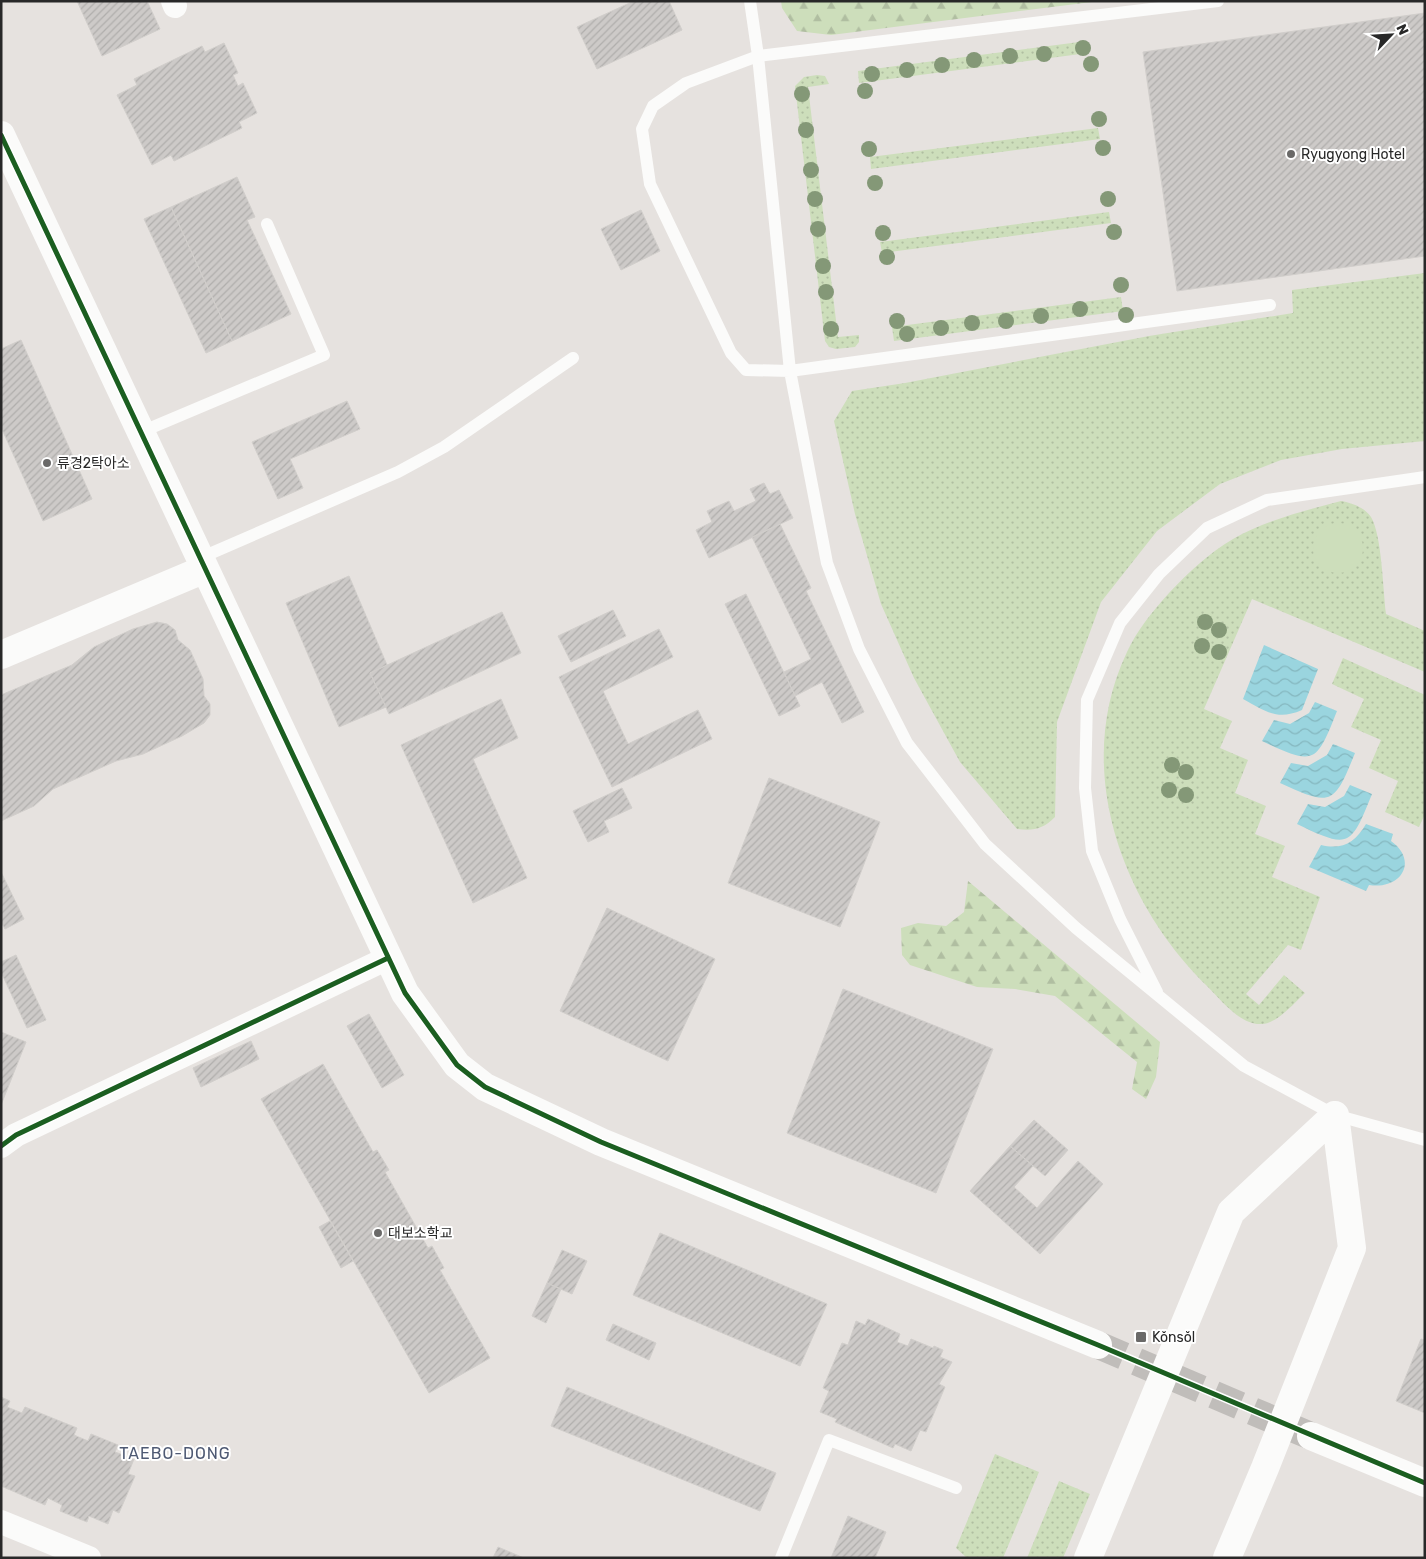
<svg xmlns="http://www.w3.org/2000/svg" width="1426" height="1559" font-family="Rubik,'Noto Sans KR',sans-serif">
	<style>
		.grass { fill: url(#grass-dots) }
		.forest { fill: url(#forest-firs) }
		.garden { fill: #cddebb }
		.water { fill: url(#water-waves) }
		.building { fill: url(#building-hatch); stroke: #d1cecb }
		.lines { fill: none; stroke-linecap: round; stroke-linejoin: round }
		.secondary-tunnel { stroke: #c0bdba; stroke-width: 28; stroke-dasharray: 28 14; stroke-linecap: butt }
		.lane { stroke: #fbfbfa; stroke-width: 12 }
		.street { stroke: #fbfbfa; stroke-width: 24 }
		.secondary { stroke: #fbfbfa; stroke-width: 28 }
		.cycleway-casing { stroke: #fff; stroke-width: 8 }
		.cycleway { stroke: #1b5e20; stroke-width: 5 }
		.tree { fill: #849877 }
		.poi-dot { fill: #6a6968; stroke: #fff; stroke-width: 2 }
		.labels { text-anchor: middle; stroke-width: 4; stroke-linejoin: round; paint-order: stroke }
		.poi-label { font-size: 14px; fill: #282828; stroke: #fff; text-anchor: start }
		.quarter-label { font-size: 16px; letter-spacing: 1px; fill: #4e5973; stroke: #fff }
	</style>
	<defs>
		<pattern id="grass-dots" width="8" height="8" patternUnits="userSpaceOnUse" patternTransform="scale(1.25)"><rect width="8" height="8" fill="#cddebb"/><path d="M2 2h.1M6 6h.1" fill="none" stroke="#b0bea1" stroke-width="1.8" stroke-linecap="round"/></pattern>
		<pattern id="forest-firs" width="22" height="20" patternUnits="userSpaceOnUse" patternTransform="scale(1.25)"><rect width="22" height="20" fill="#cddebb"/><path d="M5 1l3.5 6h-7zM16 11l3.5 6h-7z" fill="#b0bea1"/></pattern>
		<pattern id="water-waves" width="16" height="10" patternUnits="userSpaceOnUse" patternTransform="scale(1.25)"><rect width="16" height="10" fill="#9ad5df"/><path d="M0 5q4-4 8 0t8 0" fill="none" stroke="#85b7bf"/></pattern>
		<pattern id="building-hatch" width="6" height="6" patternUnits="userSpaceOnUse" patternTransform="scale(1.25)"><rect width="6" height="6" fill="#cdcac8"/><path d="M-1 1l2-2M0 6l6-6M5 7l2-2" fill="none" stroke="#b0aeac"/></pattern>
	</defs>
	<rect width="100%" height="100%" fill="#e6e2df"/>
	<!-- grass -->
	<path class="grass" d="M1087 41 1088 53 859 83 858 71Z
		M817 75 825 76 829 84 808 87 838 337 859 335V342L855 347 836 349 829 347 825 341 795 86 804 77Z
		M1098 128 1100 139 871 169 870 157Z
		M1109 212 1111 223 882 253 880 242Z
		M1425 273V441L1342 449 1281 460 1220 484 1157 531 1101 602 1057 722 1055 817C1043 829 1034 831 1017 829L960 762 914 678 881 604 855 514 834 421 852 391 905 383 1149 336 1293 313 1292 290Z
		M1121 297 1123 311 894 341 892 327Z
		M1341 501C1352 503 1364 507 1371 517 1382 535 1383 591 1386 614L1425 631V672L1252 599 1204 709 1232 721 1220 748 1248 760 1235 793 1266 806 1255 834 1285 846 1272 877 1320 897 1301 950 1288 945 1246 994 1259 1005 1284 975 1305 993C1294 1003 1278 1023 1262 1024 1241 1026 1221 1000 1207 986 1121 902 1072 767 1127 652 1137 630 1153 611 1169 593 1188 573 1209 553 1233 539 1267 520 1303 511 1341 501Z
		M1343 658 1425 695V814L1419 827 1385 812 1398 781 1369 768 1381 740 1351 727 1364 699 1332 684Z
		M995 1454 1039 1472 1003 1558H967L956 1548Z
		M1059 1481 1090 1494 1063 1558H1027Z"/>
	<!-- forest -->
	<path class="forest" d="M781 1H1100L831 35 797 31 782 8Z
		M968 881 1160 1042 1156 1077 1146 1099 1132 1089 1137 1062 1055 996 1015 989 977 987 910 965 902 955 901 928 918 923 946 926 964 912Z"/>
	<!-- garden -->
	<path class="garden" d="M1313 548a25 25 0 1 1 50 0a25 25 0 1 1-50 0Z"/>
	<!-- water -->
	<path class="water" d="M1264 645 1318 669 1302 710C1277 721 1265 711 1243 699Z
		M1315 702 1337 711C1316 764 1315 766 1262 741L1274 720 1290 724 1309 713Z
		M1333 744 1355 753C1334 805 1332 807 1280 783L1291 763 1308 766 1327 755Z
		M1350 785 1372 794C1351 846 1350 850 1297 824L1308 804 1325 807 1344 796Z
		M1366 824 1393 834 1391 841C1419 861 1401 890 1369 885L1366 891 1309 867 1321 845C1342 850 1355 843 1366 824Z"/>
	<!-- building -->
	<path class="building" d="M77 1H147L160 29 102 56Z
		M634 1H669L682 30 597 69 577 27Z
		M1425 13V256L1177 291 1143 52Z
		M224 43 238 73 233 75 238 86 243 83 257 113 239 122 242 128 174 161 171 155 152 165 117 95 137 85 134 79 202 46 205 52Z
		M237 177 255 217 247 220 291 314 232 341 171 207Z
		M171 207 232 341 206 353 144 219Z
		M641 210 660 251 621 270 601 229Z
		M21 340 92 499 43 521 1 427V349Z
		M347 401 360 429 290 459 303 488 278 499 252 442Z
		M764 483 770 494 779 490 793 518 709 558 696 530 712 522 707 511 729 501 734 511 756 501 750 489Z
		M780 524 811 588 806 591 864 712 842 723 822 682 795 696 784 672 811 659 752 537Z
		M349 576 387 665 370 673 386 707 339 727 286 603Z
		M746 594 800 706 779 716 725 604Z
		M613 610 626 636 571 662 558 636Z
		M502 612 521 653 389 714 370 673Z
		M157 622 167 624 175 630 178 640 190 650 203 679 204 696 210 704V715L204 723 182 736 143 754 116 761 53 789 34 806 1 821V695L72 665 94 647 133 629Z
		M659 629 673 657 603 691 628 744 698 710 712 739 612 787 559 677Z
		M501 699 518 738 473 759 527 878 473 903 401 745Z
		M769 778 880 822 840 927 728 883Z
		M622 788 632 808 604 821 609 832 588 842 573 811Z
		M1 872 24 919 5 929 1 922Z
		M607 908 715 959 668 1061 560 1011Z
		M16 955 46 1020 27 1028 1 972V962Z
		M843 989 993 1049 936 1193 787 1133Z
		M369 1014 404 1075 382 1088 347 1026Z
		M1 1032 26 1042 1 1105Z
		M251 1041 259 1059 201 1087 193 1068Z
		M323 1064 373 1152 377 1150 389 1170 385 1172 428 1248 432 1246 444 1268 440 1270 490 1358 429 1393 261 1099Z
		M1034 1120 1068 1150 1045 1176 1010 1146Z
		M1010 1146 1033 1166 1014 1187 1037 1208 1078 1161 1103 1184 1040 1254 970 1191Z
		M330 1221 353 1261 341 1268 319 1227Z
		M660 1233 827 1304 800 1366 633 1295Z
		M562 1250 587 1261 572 1294 547 1283Z
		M547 1283 561 1289 546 1323 532 1316Z
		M868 1319 900 1334 897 1342 908 1346 911 1339 933 1348 934 1346 943 1350 940 1357 952 1362 939 1384 945 1387 926 1432 920 1430 911 1451 895 1444 893 1448 835 1422 837 1419 820 1412 829 1391 823 1388 842 1343 848 1345 856 1321 865 1325Z
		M613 1324 656 1343 649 1360 606 1340Z
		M1421 1339 1425 1340V1413L1396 1401Z
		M567 1387 776 1473 760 1511 551 1426Z
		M1 1397 10 1401 7 1407 22 1413 25 1407 77 1428 74 1435 88 1441 91 1434 118 1445 115 1452 134 1459 128 1474 135 1476 119 1513 113 1510 108 1524 89 1516 87 1522 60 1511 62 1505 48 1498 45 1505 1 1486Z
		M848 1516 886 1532 875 1558H831Z
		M498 1547 524 1558H493Z"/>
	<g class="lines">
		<!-- secondary-tunnel -->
		<path class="secondary-tunnel" d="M1098 1345 1311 1436"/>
		<!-- lane -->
		<path class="lane" d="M750 1 758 56 1218 1
			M1270 305 790 371 746 370 731 353 650 184 642 129 653 106 686 83 758 56 790 371 827 563 859 649 907 743 985 844 1076 928 1244 1066 1335 1115 1425 1140
			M141 432 324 355 267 224
			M200 558 398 472 444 447 573 358
			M1157 992 1120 919 1092 851 1085 788 1087 700 1120 623 1159 574 1207 528 1267 500 1425 477
			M781 1558 829 1440 956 1488"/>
		<!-- street -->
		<path class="street" d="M173 1 175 6
			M1 1146 16 1135 388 958
			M1 1522 89 1558"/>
		<!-- secondary -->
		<path class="secondary" d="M1 135 405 993 457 1065 485 1087 601 1142 1098 1345
			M1 655 205 569
			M1311 1436 1425 1483
			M1088 1558 1231 1212 1335 1115
			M1227 1558 1265 1468 1352 1248 1335 1115"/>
		<!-- cycleway casing -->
		<g class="cycleway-casing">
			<path id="cycleway" d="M1 135 405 993 457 1065 485 1087 601 1142 1098 1345 1425 1483
				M1 1146 16 1135 388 958"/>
		</g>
		<!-- cycleway -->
		<use href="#cycleway" class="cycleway"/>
	</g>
	<!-- trees -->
	<g class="tree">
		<circle cx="1083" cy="48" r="8"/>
		<circle cx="1044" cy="54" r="8"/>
		<circle cx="1010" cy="56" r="8"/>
		<circle cx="974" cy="60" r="8"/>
		<circle cx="1091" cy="64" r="8"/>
		<circle cx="942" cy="65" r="8"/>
		<circle cx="907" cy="70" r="8"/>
		<circle cx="872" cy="74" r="8"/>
		<circle cx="865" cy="91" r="8"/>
		<circle cx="802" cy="94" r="8"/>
		<circle cx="1099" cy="119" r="8"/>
		<circle cx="806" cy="130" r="8"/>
		<circle cx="1103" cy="148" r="8"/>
		<circle cx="869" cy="149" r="8"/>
		<circle cx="811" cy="170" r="8"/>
		<circle cx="875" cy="183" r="8"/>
		<circle cx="815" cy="199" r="8"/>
		<circle cx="1108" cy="199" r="8"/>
		<circle cx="818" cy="229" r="8"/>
		<circle cx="1114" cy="232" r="8"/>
		<circle cx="883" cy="233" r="8"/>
		<circle cx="887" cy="257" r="8"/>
		<circle cx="823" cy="266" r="8"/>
		<circle cx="1121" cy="285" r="8"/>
		<circle cx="826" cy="292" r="8"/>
		<circle cx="1080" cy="309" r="8"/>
		<circle cx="1126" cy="315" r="8"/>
		<circle cx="1041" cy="316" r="8"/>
		<circle cx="897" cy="321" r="8"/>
		<circle cx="1006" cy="321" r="8"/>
		<circle cx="972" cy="323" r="8"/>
		<circle cx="941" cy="328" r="8"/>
		<circle cx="831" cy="329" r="8"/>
		<circle cx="907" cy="334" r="8"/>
		<circle cx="1205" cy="622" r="8"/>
		<circle cx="1219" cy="630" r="8"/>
		<circle cx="1202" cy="646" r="8"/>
		<circle cx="1219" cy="652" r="8"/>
		<circle cx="1172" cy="765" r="8"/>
		<circle cx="1186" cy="772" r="8"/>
		<circle cx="1169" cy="790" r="8"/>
		<circle cx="1186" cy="795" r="8"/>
	</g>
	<!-- markers -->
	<g class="poi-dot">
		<circle cx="1291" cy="154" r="5"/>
		<circle cx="47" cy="463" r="5"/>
		<circle cx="378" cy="1233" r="5"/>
		<rect x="1135" y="1331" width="12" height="12" rx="2.5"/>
	</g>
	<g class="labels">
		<!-- poi labels -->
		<g class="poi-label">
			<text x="1301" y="159">Ryugyong Hotel</text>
			<text x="57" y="468">류경2탁아소</text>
			<text x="388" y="1238">대보소학교</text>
			<text x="1152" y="1342">Kŏnsŏl</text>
		</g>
		<!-- quarter labels -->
		<g class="quarter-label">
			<text x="175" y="1459">TAEBO-DONG</text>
		</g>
	</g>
	<!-- border -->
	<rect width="1426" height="1559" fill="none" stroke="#282828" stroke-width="5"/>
	<!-- north arrow -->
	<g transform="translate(1391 35) rotate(65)" stroke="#ffffff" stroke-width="4" paint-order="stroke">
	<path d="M0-4L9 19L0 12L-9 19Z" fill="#282828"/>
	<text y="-8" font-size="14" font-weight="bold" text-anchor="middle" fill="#282828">N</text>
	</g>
</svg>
